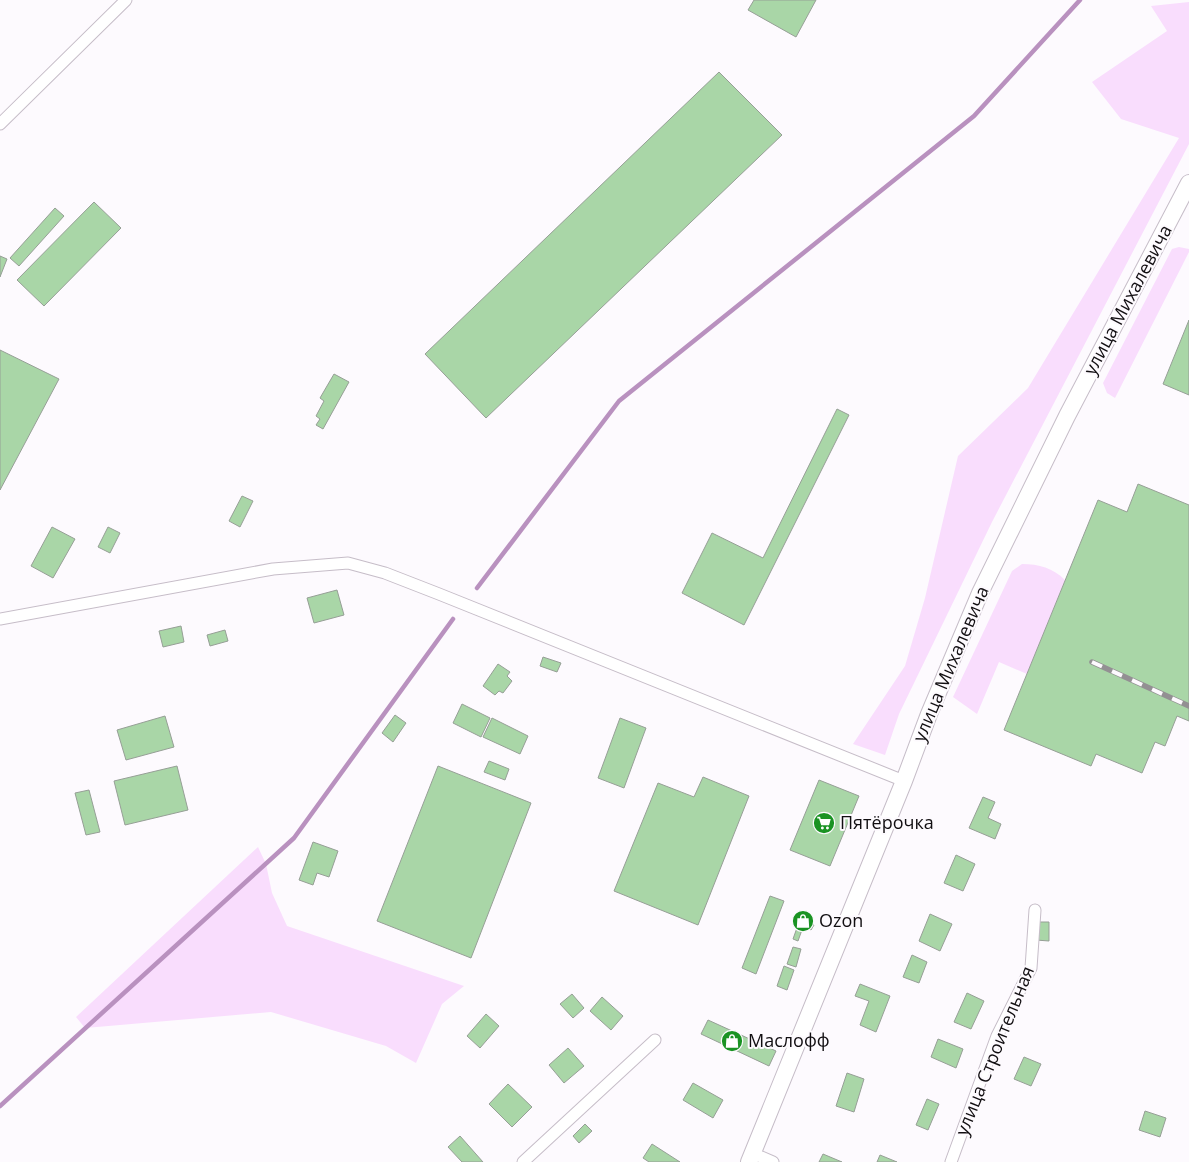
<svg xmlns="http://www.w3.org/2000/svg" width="1189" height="1162" font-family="'Open Sans',sans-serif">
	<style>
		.green { fill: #f9ddfd }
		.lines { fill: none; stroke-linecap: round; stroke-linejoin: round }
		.stream { stroke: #b991bf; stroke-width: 4.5 }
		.building { fill: #a9d6a7; stroke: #969f96 }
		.street-casing { stroke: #c6bdc8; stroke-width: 13 }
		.secondary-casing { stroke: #c6bdc8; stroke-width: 18 }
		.street { stroke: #fff; stroke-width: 11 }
		.secondary { stroke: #fff; stroke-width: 16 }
		.rail-casing { stroke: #939093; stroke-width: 5.5 }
		.rail { stroke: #fdfafe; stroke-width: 4; stroke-dasharray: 11; stroke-linecap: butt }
		.labels { text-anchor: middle; stroke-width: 4; stroke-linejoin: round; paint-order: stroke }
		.street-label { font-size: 18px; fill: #110e11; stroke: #fdfafe }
		.poi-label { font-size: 18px; fill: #110e11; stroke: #fdfafe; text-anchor: start }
	</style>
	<rect width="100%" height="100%" fill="#fdfafe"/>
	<!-- green -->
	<path class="green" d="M1189 2V144L992 522 899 714 885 755 853 744 905 666 925 598 958 456 1028 388 1179 138 1121 119 1092 82 1167 31 1151 6Z
		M1179 247 1189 249V252L1115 398 1107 393 1103 383 1172 249Z
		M1022 564C1039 564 1053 568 1065 580L1027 674 999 662 977 714 953 697 1012 571Z
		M258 847 266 864 272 893 287 926 464 986 442 1004 416 1063 386 1046 271 1012 85 1028 76 1017Z"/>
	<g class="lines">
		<!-- stream -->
		<path class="stream" d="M477 588 619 401 974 116 1080 0
			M0 1106 294 838 453 619"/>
	</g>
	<!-- building -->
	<path class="building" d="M754 0H816L796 37 748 10Z
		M719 72 782 135 486 418 425 354Z
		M94 202 121 228 44 306 17 280Z
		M55 208 64 216 19 266 10 258Z
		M0 256 7 259 0 277Z
		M1189 320V395L1163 384Z
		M0 350 59 379 0 490Z
		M334 374 349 382 323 429 316 425 320 419 316 416 324 401 320 398Z
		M837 409 849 415 744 625 682 593 712 533 763 558Z
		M1138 484 1189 505V721L1177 716 1165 746 1155 742 1142 773 1096 754 1091 766 1004 730 1098 500 1127 512Z
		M242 496 253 501 240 527 229 521Z
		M52 527 75 539 53 578 31 566Z
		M108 527 120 533 110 553 98 547Z
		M337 590 344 615 314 623 307 598Z
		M181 626 184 642 163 647 159 631Z
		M225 630 228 641 210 646 207 635Z
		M543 657 561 663 557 672 540 666Z
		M498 664 510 672 507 676 512 681 503 693 499 691 495 695 483 686Z
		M462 704 490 718 481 737 453 723Z
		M395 715 406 723 393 742 382 733Z
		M165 716 174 747 126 760 117 730Z
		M492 718 528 736 520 754 483 737Z
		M620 718 646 728 624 788 598 778Z
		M489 761 509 769 505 780 484 772Z
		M177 766 188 810 125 825 114 781Z
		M438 766 531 803 471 958 377 921Z
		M703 777 749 796 698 925 614 891 658 783 694 797Z
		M819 780 859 796 830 866 790 850Z
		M89 790 100 832 86 835 75 793Z
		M983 797 995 802 988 818 1001 824 995 839 969 828Z
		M313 842 338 851 329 877 317 873 313 885 299 880Z
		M956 855 975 864 963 891 944 883Z
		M770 896 784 901 756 974 742 968Z
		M930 914 952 924 940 951 919 941Z
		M801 916 814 925 811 930 798 921Z
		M1036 922H1049V941L1036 940Z
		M798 925 803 927 798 941 793 939Z
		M793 947 801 949 796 967 787 964Z
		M912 955 927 962 919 983 903 977Z
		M784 966 794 970 787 990 777 986Z
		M860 984 890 996 876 1032 860 1025 869 1001 855 996Z
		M967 993 984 1001 971 1029 954 1022Z
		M572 994 584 1008 573 1018 560 1004Z
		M602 997 623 1016 611 1030 590 1011Z
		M486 1014 499 1026 480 1048 467 1036Z
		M708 1020 776 1051 769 1066 701 1034Z
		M938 1039 963 1049 956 1068 931 1057Z
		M568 1048 584 1066 564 1083 549 1065Z
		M1024 1057 1041 1064 1031 1086 1014 1079Z
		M847 1073 864 1079 854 1112 836 1106Z
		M693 1083 723 1100 713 1118 683 1100Z
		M508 1084 532 1107 512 1127 489 1104Z
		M927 1099 939 1104 928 1130 916 1125Z
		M1145 1111 1166 1118 1160 1137 1139 1130Z
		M585 1124 592 1131 579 1143 573 1136Z
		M460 1136 483 1162H462L448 1147Z
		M652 1144 680 1162H649L643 1158Z
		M823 1154 842 1162H819Z
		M880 1155 897 1162H877Z"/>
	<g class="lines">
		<!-- street casing -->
		<g class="street-casing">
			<path id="street" d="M0 124 126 0
				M0 619 273 569 348 563 385 573 439 594 904 781
				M752 1153 773 1162
				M523 1162 655 1040
				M951 1162 997 1036 1031 968 1035 910"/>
		</g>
		<!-- secondary casing -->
		<g class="secondary-casing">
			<path id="secondary" d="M749 1162 904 781 929 714 980 593 1067 416 1189 183"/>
		</g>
		<!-- street -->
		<use href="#street" class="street"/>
		<!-- secondary -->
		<use href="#secondary" class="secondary"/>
		<!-- rail casing -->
		<g class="rail-casing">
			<path id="rail" d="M1092 662 1189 706"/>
		</g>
		<!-- rail -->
		<use href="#rail" class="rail"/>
	</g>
	<!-- icons -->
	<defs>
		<g id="supermarket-disc" transform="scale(1.125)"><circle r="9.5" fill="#1a9323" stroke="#fdfafe"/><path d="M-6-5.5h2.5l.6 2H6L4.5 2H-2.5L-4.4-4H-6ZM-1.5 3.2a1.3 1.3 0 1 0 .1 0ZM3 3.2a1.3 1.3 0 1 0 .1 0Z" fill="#fff"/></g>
		<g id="shop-disc" transform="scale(1.125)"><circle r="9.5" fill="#1a9323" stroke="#fdfafe"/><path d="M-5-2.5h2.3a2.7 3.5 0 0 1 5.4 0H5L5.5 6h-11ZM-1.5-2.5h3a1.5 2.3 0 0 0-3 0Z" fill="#fff"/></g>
	</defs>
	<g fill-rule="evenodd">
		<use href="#supermarket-disc" x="824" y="823"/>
		<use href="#shop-disc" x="803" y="921"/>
		<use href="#shop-disc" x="732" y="1041"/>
	</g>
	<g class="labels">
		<!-- street labels -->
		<g class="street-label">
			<text transform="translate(1128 300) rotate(-62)" y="6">улица Михалевича</text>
			<text transform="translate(951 664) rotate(-67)" y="6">улица Михалевича</text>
			<text transform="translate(995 1051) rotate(-68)" y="6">улица Строительная</text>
		</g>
		<!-- poi labels -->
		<g class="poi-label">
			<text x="840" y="829">Пятёрочка</text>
			<text x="819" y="927">Ozon</text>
			<text x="748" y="1047">Маслофф</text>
		</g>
	</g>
</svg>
